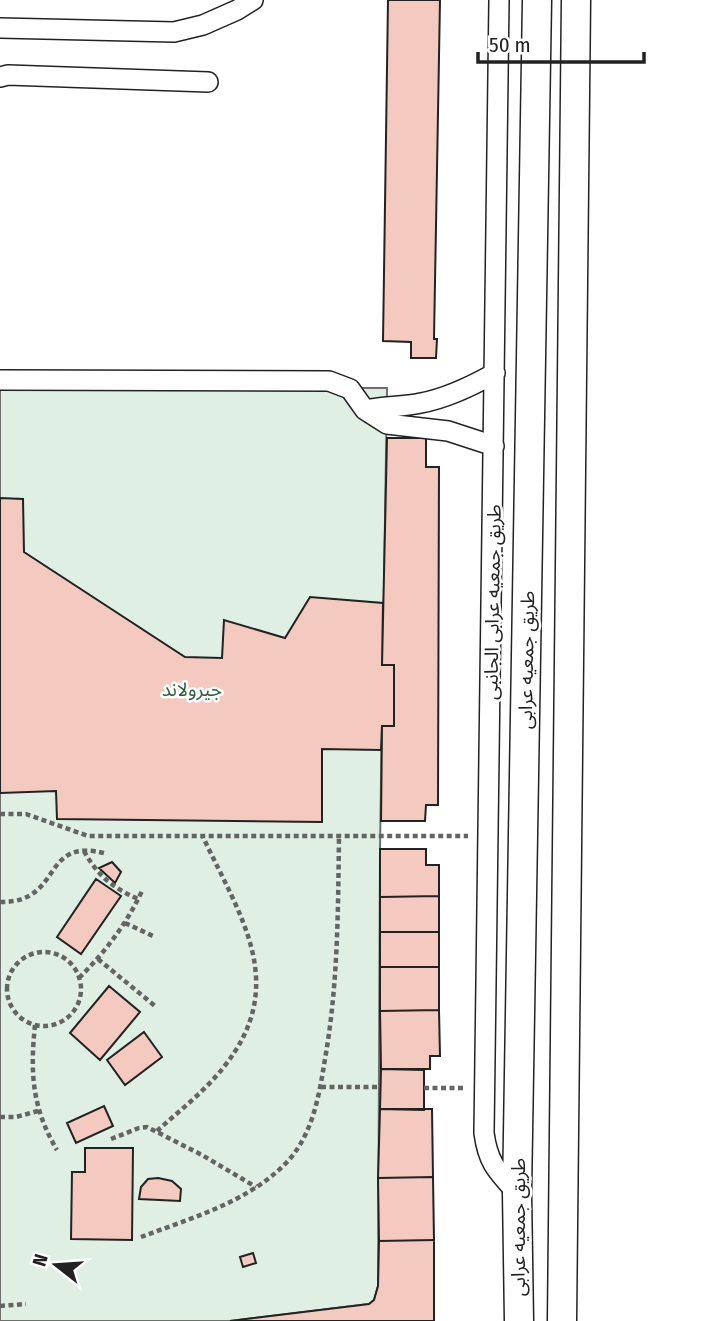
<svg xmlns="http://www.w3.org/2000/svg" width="723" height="1321" font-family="'Fira Sans Condensed','Noto Sans Arabic',sans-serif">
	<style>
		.green { fill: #e0efe3; stroke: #6f6f6f; stroke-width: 2 }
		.building { fill: #f3c9c0; stroke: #222; stroke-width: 2 }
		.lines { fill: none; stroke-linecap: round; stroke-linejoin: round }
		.street-casing { stroke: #222; stroke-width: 22 }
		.secondary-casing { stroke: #222; stroke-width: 31 }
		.path { stroke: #646464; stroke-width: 4.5; stroke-dasharray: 5 3.5; stroke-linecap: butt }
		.street { stroke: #fff; stroke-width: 19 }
		.secondary { stroke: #fff; stroke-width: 28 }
		.labels { text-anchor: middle; stroke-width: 5; stroke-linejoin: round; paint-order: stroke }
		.street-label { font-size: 19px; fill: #222; stroke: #fff }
		.park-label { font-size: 19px; fill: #2f5e38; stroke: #fff }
	</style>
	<rect width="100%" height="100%" fill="#fff"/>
	<!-- green -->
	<path class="green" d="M0 388H387L380 849 378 1286 374 1300 369 1304 230 1321H0Z"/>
	<!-- building -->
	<path class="building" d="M388 0H440L434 339H437L436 358H411V342L383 341Z
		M387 438H426V467H439L438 805H426L425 821H381L382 726H394V665H382Z
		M0 498 23 499 24 552 185 657 222 658 224 620 285 638 310 597 383 603 382 665H394V726H382L381 750 322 749V822L57 819 56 791 0 793Z
		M380 849H426V865H439V896L380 897Z
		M112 862 121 872 115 883 99 868Z
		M96 879 121 896 81 954 57 937Z
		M439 896V932H380V897Z
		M380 932H439V967H380Z
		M380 967H439V1010L380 1011Z
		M109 986 140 1012 100 1060 70 1033Z
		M439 1010 440 1056H430V1069H381L380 1011Z
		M144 1032 162 1057 125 1085 107 1060Z
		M381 1069 424 1070V1110L380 1109Z
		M104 1106 113 1126 76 1143 67 1123Z
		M380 1109H432L433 1177 378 1178Z
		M85 1148H133L132 1240 71 1239 72 1172H85Z
		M433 1177 434 1240 379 1241 378 1178Z
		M158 1178 172 1181 181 1189 180 1201 139 1199 141 1187 148 1179Z
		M434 1240V1321H230L369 1304 374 1300 378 1286 379 1241Z
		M253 1253 256 1263 243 1267 240 1257Z"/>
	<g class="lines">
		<!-- street casing -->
		<g class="street-casing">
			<path id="street" d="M499 0 484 1133C488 1163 497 1171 517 1193
				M0 28 174 32 203 25 237 10 253 0
				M0 77 8 75 208 82
				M0 380 329 381 350 389 365 410 387 424 448 431 494 446
				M365 410C384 406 403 407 421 403 448 398 472 386 495 373"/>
		</g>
		<!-- secondary casing -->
		<g class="secondary-casing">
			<path id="secondary" d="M519 1321 517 1193 537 0
				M562 1321 576 0"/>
		</g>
		<!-- path -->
		<path class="path" d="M0 814H26L88 836H468
			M84 851C97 875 113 888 138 899
			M0 902C65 903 39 835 107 854
			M125 923 153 936
			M7 989a37 37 0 1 1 74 0a37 37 0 1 1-74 0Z
			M98 959 155 1006
			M79 978C105 952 126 925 142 891
			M35 1025C30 1073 32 1108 57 1150
			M321 1087H380
			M424 1088H464
			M0 1117H16L38 1111
			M157 1131C179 1111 204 1092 223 1068 290 985 241 918 203 837
			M111 1139 139 1128 147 1127 202 1155 256 1187
			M141 1237C191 1218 249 1202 287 1162 313 1134 319 1096 325 1059 338 985 338 912 339 836
			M0 1306 26 1304"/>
		<!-- street -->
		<use href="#street" class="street"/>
		<!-- secondary -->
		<use href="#secondary" class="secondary"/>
	</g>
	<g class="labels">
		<!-- street labels -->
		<g class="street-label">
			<text transform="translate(492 602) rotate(-89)" y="7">طريق جمعيه عرابى الجانبى</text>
			<text transform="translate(526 660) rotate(-89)" y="7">طريق جمعيه عرابى</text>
			<text transform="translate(518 1227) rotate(-90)" y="7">طريق جمعيه عرابى</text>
		</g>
		<!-- park labels -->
		<g class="park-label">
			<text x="192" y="696">جيرولاند</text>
		</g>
	</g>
	<!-- north arrow -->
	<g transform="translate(56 1265) rotate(287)" stroke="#ffffff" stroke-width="5" paint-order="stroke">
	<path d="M0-5L12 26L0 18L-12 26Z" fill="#222222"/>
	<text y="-10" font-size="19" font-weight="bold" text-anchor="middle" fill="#222222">N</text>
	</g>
	<!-- scale -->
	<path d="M478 52v10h166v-10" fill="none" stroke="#222222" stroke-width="3.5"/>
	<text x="489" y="52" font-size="21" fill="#222222" stroke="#ffffff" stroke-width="5" paint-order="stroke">50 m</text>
</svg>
